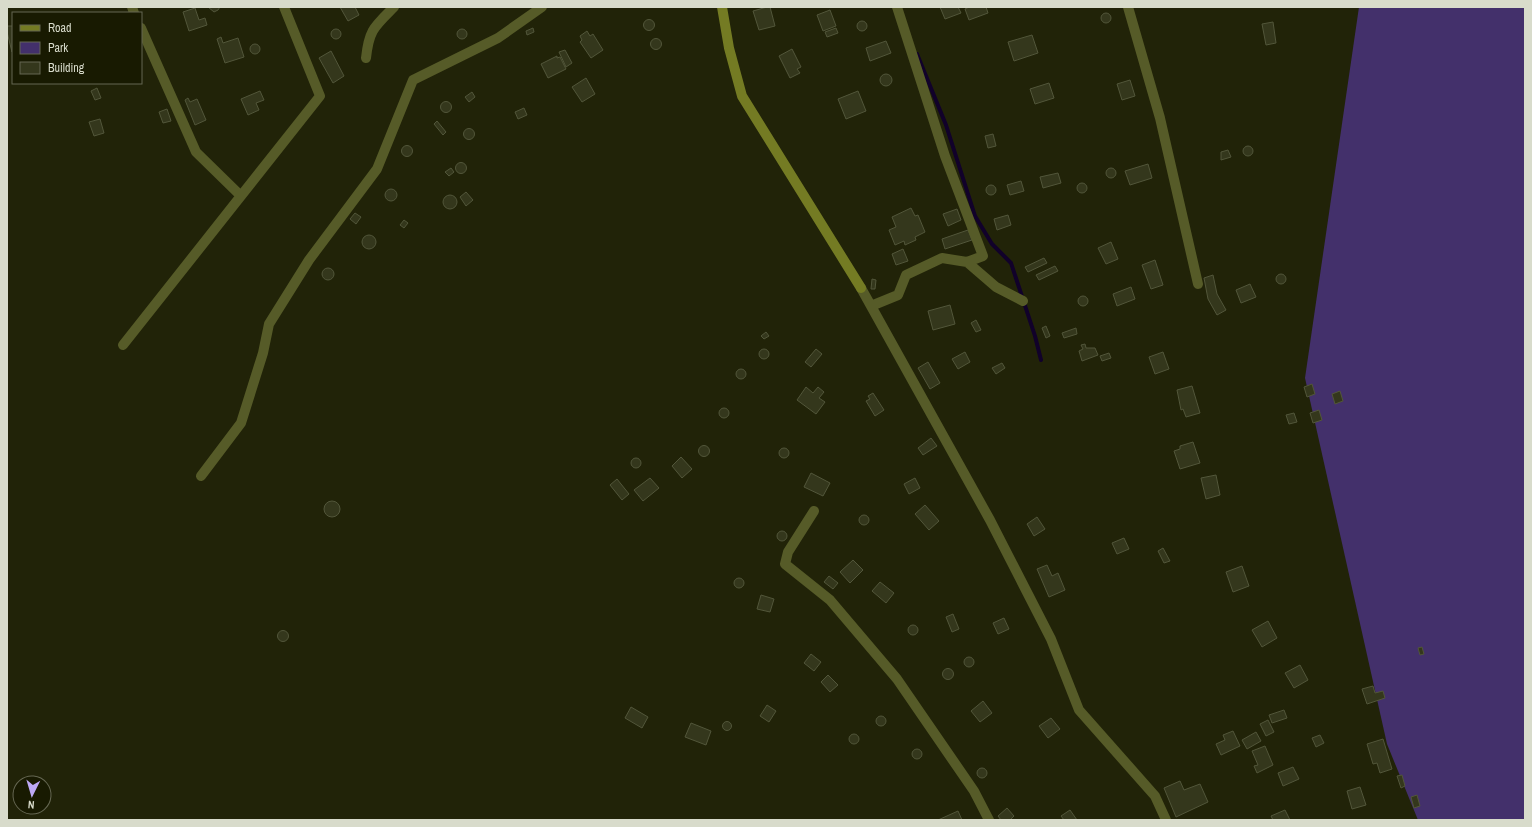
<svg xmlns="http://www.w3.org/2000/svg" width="1532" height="827" font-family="'Archivo Narrow',sans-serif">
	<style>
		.green { fill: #43306b }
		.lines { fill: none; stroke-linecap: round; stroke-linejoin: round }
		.stream { stroke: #11012a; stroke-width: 4 }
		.building { fill: #34371c; stroke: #52563a }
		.street { stroke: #565b28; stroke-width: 10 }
		.secondary { stroke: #747b23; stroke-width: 10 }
	</style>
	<rect width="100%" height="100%" fill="#212308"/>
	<!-- green -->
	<path class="green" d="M1359 7H1525V820H1418L1387 744 1305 378Z"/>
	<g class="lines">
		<!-- stream -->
		<path class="stream" d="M917 54 946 125 975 216 992 244 1011 263 1035 336 1041 360"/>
	</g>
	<!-- building -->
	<path class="building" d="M208 7H220L218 10 214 12Z
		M340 7H355L359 15 348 21Z
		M767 7H770L775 26 759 30 753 11Z
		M940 7H958L961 13 945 19Z
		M969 7H986L988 13 969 20 965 9Z
		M195 8 199 20 205 18 207 25 189 31 183 12Z
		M830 10 836 26 823 31 817 15Z
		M1101 18a5 5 0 1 1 10 0a5 5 0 1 1-10 0Z
		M643.5 25a5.5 5.5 0 1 1 11 0a5.5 5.5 0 1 1-11 0Z
		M857 26a5 5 0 1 1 10 0a5 5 0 1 1-10 0Z
		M1273 22 1276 43 1266 45 1262 24Z
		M7 26H13L12 52 7 32Z
		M533 28 534 32 527 35 526 31Z
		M836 28 838 33 827 37 825 32Z
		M457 34a5 5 0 1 1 10 0a5 5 0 1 1-10 0Z
		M331 34a5 5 0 1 1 10 0a5 5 0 1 1-10 0Z
		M587 31 590 36 593 34 603 50 591 58 580 42 582 40 580 36Z
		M1032 35 1038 53 1014 61 1008 42Z
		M221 37 223 43 238 38 244 57 225 63 217 39Z
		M650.5 44a5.5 5.5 0 1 1 11 0a5.5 5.5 0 1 1-11 0Z
		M886 41 891 53 870 61 866 48Z
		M250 49a5 5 0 1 1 10 0a5 5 0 1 1-10 0Z
		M792 49 801 67 797 69 800 73 790 78 779 56Z
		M565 50 572 63 566 67 559 52Z
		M331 51 344 76 333 83 319 58Z
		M557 56V58L560 57 566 69 548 78 541 64Z
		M880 80a6 6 0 1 1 12 0a6 6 0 1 1-12 0Z
		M586 78 595 94 582 102 572 87Z
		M1130 80 1135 96 1122 100 1117 84Z
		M1049 83 1054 98 1035 104 1030 89Z
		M97 88 101 98 95 100 91 91Z
		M260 91 264 100 256 103 259 110 248 115 241 99Z
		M858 91 866 111 846 119 838 99Z
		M472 92 475 97 469 102 465 97Z
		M188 98 190 102 197 99 206 120 195 125 185 100Z
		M440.5 107a5.5 5.5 0 1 1 11 0a5.5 5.5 0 1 1-11 0Z
		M524 108 527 115 518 119 515 112Z
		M167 109 171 121 163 123 159 112Z
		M100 119 104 133 94 136 89 122Z
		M437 121 446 132 443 135 434 124Z
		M463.5 134a5.5 5.5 0 1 1 11 0a5.5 5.5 0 1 1-11 0Z
		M993 134 996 146 988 148 985 136Z
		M401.5 151a5.5 5.5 0 1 1 11 0a5.5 5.5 0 1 1-11 0Z
		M1243 151a5 5 0 1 1 10 0a5 5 0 1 1-10 0Z
		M1228 150 1231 157 1221 160V152Z
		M455.5 168a5.5 5.5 0 1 1 11 0a5.5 5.5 0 1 1-11 0Z
		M1148 164 1152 178 1130 185 1125 171Z
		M451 168 454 172 449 176 445 172Z
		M1106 173a5 5 0 1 1 10 0a5 5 0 1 1-10 0Z
		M1058 173 1061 183 1043 188 1040 177Z
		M1021 181 1024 191 1010 195 1007 185Z
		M1077 188a5 5 0 1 1 10 0a5 5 0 1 1-10 0Z
		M986 190a5 5 0 1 1 10 0a5 5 0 1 1-10 0Z
		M385 195a6 6 0 1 1 12 0a6 6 0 1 1-12 0Z
		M466 192 473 200 466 206 460 197Z
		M443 202a7 7 0 1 1 14 0a7 7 0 1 1-14 0Z
		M911 208 915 216 918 215 925 232 915 237 916 240 905 245 904 241 895 245 889 230 896 227 892 217Z
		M957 209 961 220 948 226 943 214Z
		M355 213 361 217 356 224 350 219Z
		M1008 215 1011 225 997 230 994 219Z
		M404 220 408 223 404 228 400 225Z
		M968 230 972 240 945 249 942 239Z
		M362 242a7 7 0 1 1 14 0a7 7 0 1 1-14 0Z
		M1111 242 1118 259 1106 264 1098 248Z
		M903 249 908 261 896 265 892 254Z
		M1044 258 1047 263 1028 272 1025 267Z
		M1155 260 1163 285 1151 289 1142 265Z
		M1055 266 1058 271 1039 280 1036 275Z
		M322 274a6 6 0 1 1 12 0a6 6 0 1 1-12 0Z
		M1276 279a5 5 0 1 1 10 0a5 5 0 1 1-10 0Z
		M1213 275 1217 294 1226 310 1217 315 1208 299 1204 278Z
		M872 279 876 280 875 289H871Z
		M1250 284 1256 297 1241 303 1236 290Z
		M1131 287 1135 299 1117 306 1113 294Z
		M1078 301a5 5 0 1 1 10 0a5 5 0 1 1-10 0Z
		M950 305 955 324 933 330 928 311Z
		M976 320 981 330 976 332 971 323Z
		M1046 326 1050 336 1046 338 1042 328Z
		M1076 328 1077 334 1064 338 1062 333Z
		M766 332 769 336 764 339 761 336Z
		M1085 344 1086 348H1095L1098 355 1082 361 1079 351 1083 349 1081 345Z
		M816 349 822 354 811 367 805 362Z
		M759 354a5 5 0 1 1 10 0a5 5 0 1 1-10 0Z
		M965 352 970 362 958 369 952 359Z
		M1163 352 1169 369 1155 374 1149 357Z
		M1109 353 1111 358 1102 361 1100 356Z
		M928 362 940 383 930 389 918 368Z
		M1002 363 1005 368 996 374 992 368Z
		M736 374a5 5 0 1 1 10 0a5 5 0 1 1-10 0Z
		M1312 384 1315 394 1307 397 1304 387Z
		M1192 386 1200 413 1186 417 1183 409 1181 410 1177 390Z
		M806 387 813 393 818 387 824 392 819 398 825 402 816 414 797 400Z
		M1340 391 1343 401 1335 404 1332 394Z
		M873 393 884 410 875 416 866 401 870 399 868 396Z
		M719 413a5 5 0 1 1 10 0a5 5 0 1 1-10 0Z
		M1319 410 1322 420 1313 423 1310 413Z
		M1294 413 1297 422 1289 424 1286 415Z
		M931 438 937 446 923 455 918 448Z
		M1193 442 1200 463 1180 469 1174 451 1180 449V446Z
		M698.5 451a5.5 5.5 0 1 1 11 0a5.5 5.5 0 1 1-11 0Z
		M779 453a5 5 0 1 1 10 0a5 5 0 1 1-10 0Z
		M681 457 692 469 682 478 672 466Z
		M631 463a5 5 0 1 1 10 0a5 5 0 1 1-10 0Z
		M811 473 830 483 823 496 804 487Z
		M1216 475 1220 495 1206 499 1201 478Z
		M650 478 659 488 643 501 634 490Z
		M915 478 920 488 909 494 904 484Z
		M617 479 629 494 622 500 610 485Z
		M324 509a8 8 0 1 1 16 0a8 8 0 1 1-16 0Z
		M925 505 939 521 929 530 915 514Z
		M859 520a5 5 0 1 1 10 0a5 5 0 1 1-10 0Z
		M1037 517 1045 529 1034 536 1027 524Z
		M777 536a5 5 0 1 1 10 0a5 5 0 1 1-10 0Z
		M1124 538 1129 549 1117 554 1112 543Z
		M1163 548 1170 561 1164 563 1158 551Z
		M853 560 863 570 850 583 840 572Z
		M1047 565 1052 576 1058 573 1065 590 1049 597 1037 569Z
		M1242 566 1249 586 1233 592 1226 572Z
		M829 576 838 583 833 589 824 582Z
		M734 583a5 5 0 1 1 10 0a5 5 0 1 1-10 0Z
		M880 582 894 593 886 603 872 591Z
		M761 595 774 599 770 612 757 609Z
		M953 614 959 629 952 632 946 617Z
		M1004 618 1009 629 998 634 993 623Z
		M1268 621 1277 638 1262 647 1252 630Z
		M908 630a5 5 0 1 1 10 0a5 5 0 1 1-10 0Z
		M277.5 636a5.5 5.5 0 1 1 11 0a5.5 5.5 0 1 1-11 0Z
		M1422 647 1424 654 1420 655 1418 648Z
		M811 654 821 662 814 671 804 663Z
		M964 662a5 5 0 1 1 10 0a5 5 0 1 1-10 0Z
		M1300 665 1308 680 1294 688 1285 673Z
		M942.5 674a5.5 5.5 0 1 1 11 0a5.5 5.5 0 1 1-11 0Z
		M828 675 838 685 830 692 821 682Z
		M1373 686 1375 693 1383 691 1385 698 1367 704 1362 689Z
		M983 701 992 713 980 722 971 711Z
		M767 705 776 711 769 722 760 716Z
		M631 707 648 717 642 728 625 718Z
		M1284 710 1287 718 1272 723 1269 715Z
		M876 721a5 5 0 1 1 10 0a5 5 0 1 1-10 0Z
		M1051 718 1060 729 1048 738 1039 726Z
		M1268 720 1274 732 1266 736 1260 724Z
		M722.5 726a4.5 4.5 0 1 1 9 0a4.5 4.5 0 1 1-9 0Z
		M691 723 711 731 706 745 685 737Z
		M1233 731 1240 746 1221 755 1216 744 1225 740 1223 735Z
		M1256 732 1261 741 1247 749 1242 740Z
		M849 739a5 5 0 1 1 10 0a5 5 0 1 1-10 0Z
		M1320 735 1324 743 1316 747 1312 738Z
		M1383 739 1392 769 1380 773 1377 763 1373 764 1367 744Z
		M1265 746 1273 765 1257 773 1254 766 1258 765 1252 751Z
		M912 754a5 5 0 1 1 10 0a5 5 0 1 1-10 0Z
		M1293 767 1299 779 1283 786 1278 773Z
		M977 773a5 5 0 1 1 10 0a5 5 0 1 1-10 0Z
		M1402 775 1405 786 1401 788 1397 776Z
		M1180 781 1184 790 1200 784 1208 802 1176 817 1164 788Z
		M1360 787 1366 805 1352 809 1347 791Z
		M1417 795 1420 806 1414 808 1411 797Z
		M1007 808 1014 816 1010 820H1001L998 816Z
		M1070 810 1077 820H1064L1061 816Z
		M1285 810 1290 820H1273L1271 816Z
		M958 811 962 820H938Z"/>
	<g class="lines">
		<!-- street -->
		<path class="street" d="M132 7 134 13
			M897 7 945 156 983 256 967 262
			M1128 7 1160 118 1198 284
			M141 28 196 152 241 196
			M366 58C369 30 374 27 394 7
			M861 288 990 520 1051 639 1079 710 1155 796 1166 820
			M871 306 898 295 906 275 942 258 967 262 996 287 1023 301
			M123 345 320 96 284 7
			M201 476 241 423 263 353 269 324 309 260 377 169 413 80 498 38 542 7
			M814 511 788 552 785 564 830 600 897 679 974 791 989 820"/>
		<!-- secondary -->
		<path class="secondary" d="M722 7 729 48 742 96 861 288"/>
	</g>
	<!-- border -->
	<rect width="1532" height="827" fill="none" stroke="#d8dbcb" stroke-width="16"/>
	<!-- legend -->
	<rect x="12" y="12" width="130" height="72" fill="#181a01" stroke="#656752"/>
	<rect x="20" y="25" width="20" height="6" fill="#747b23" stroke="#656752"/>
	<text x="48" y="32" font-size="12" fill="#d8dbcb">Road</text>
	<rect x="20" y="42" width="20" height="12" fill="#43306b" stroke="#656752"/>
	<text x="48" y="52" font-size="12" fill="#d8dbcb">Park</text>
	<rect x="20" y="62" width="20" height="12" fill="#34371c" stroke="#656752"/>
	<text x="48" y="72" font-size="12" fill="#d8dbcb">Building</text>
	<!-- north arrow -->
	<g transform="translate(32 795) rotate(185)"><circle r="19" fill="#181a01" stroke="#656752"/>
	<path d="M0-3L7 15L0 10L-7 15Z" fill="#bda9f5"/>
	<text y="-6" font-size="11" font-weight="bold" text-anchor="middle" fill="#d8dbcb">N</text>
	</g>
</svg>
